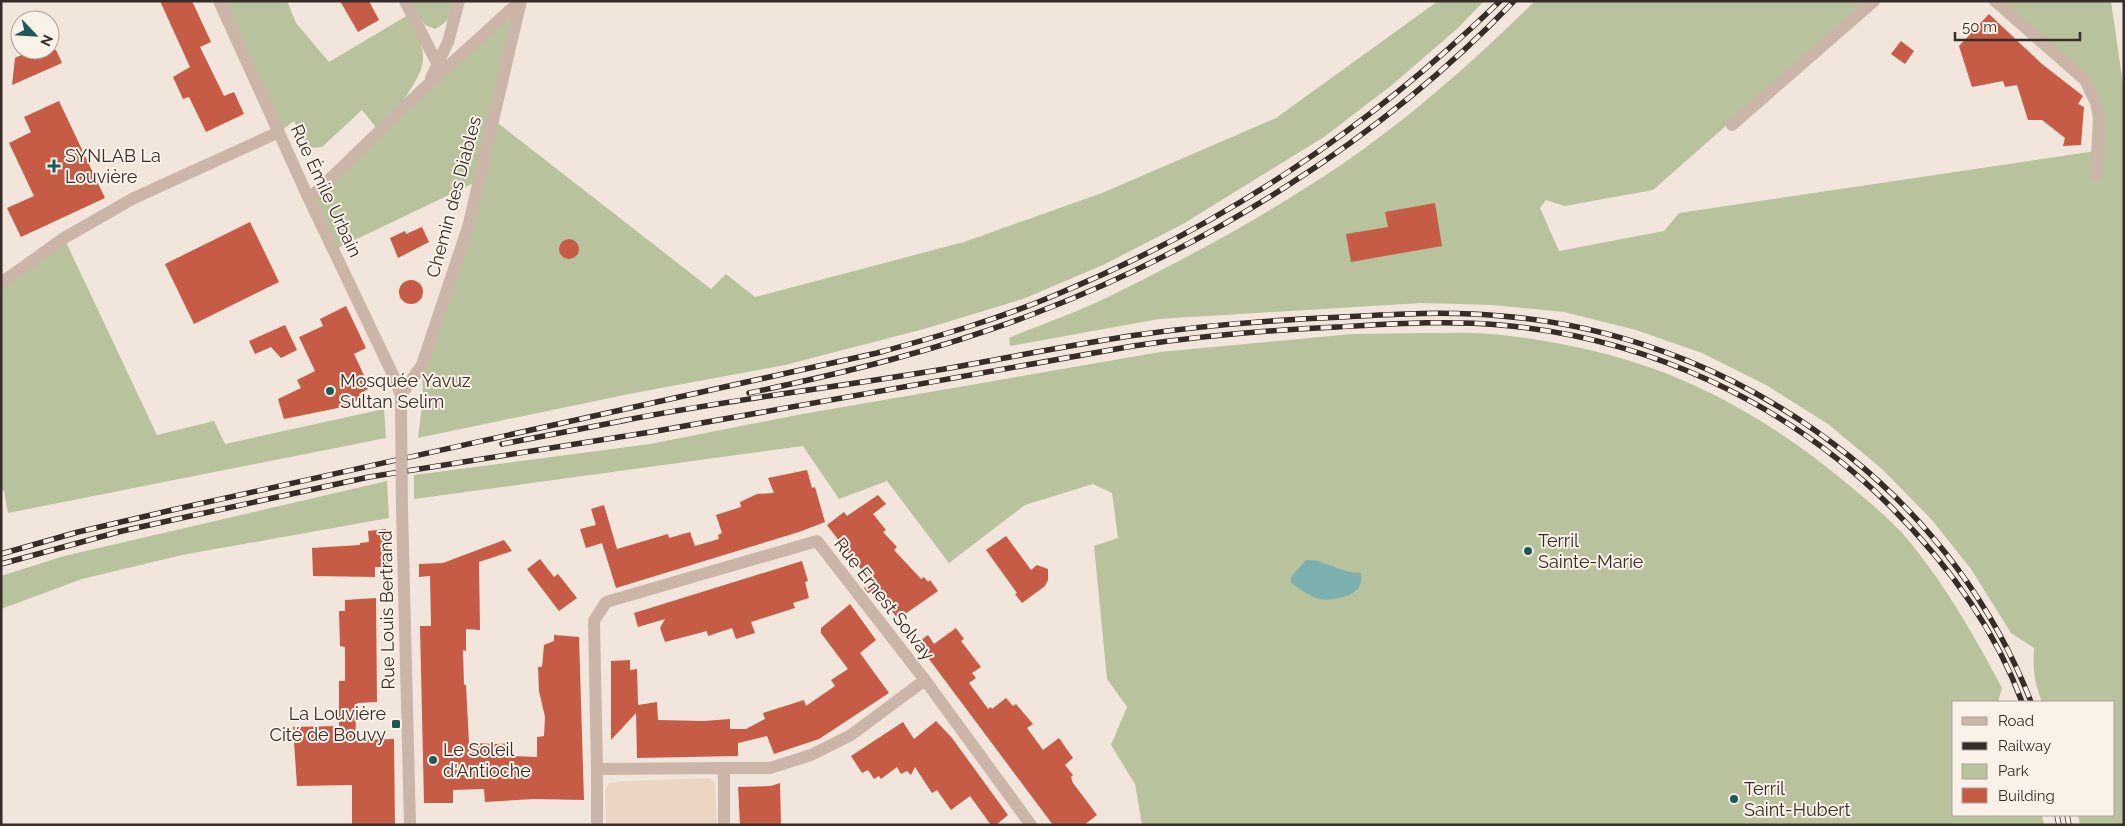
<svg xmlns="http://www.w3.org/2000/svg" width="2125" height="826" font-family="Raleway,sans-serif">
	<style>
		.green { fill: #b8c29c }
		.plaza { fill: #ead6c3 }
		.water { fill: #7bb0ae }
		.building { fill: #c65c46 }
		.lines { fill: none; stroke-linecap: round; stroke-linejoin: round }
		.street { stroke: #cbb5a8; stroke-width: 12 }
		.rail-casing { stroke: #372c28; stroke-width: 5.5 }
		.rail { stroke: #faf1e9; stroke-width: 4; stroke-dasharray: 11; stroke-linecap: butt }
		.street-bridge { stroke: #cbb5a8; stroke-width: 12 }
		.poi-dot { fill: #1d5959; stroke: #faf1e9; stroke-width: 2 }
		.labels { text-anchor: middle; stroke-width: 4; stroke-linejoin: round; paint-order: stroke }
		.poi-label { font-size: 18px; fill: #372c28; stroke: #faf1e9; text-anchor: start }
		.street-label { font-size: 18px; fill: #372c28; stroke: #faf1e9 }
	</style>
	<rect width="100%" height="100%" fill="#f2e6dc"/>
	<!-- green -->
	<path class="green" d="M219 1H287L296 23 329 62 408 15C430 59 428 63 401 104L520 1 494 120 711 289 726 274 755 297 964 242 1102 193 1276 118 1438 1H1484L1458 28 1392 85 1324 137 1183 224 1103 265 1023 299 924 329 785 365 634 393 418 438 423 398 422 365 478 181 334 250 309 199 379 131 362 110 322 147 309 148 294 121 279 132Z
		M405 1H459C453 13 448 23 435 29L425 25Z
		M1535 1H1868L1653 190 1565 206 1546 200 1540 208 1559 251 1664 231 1679 213 2096 151 2090 89 1995 1H2111L2124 91V825H2080L2078 815H2114V702H2042C2034 681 2033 671 2034 648L2011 633 1971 569 1932 520 1882 469 1828 424 1766 385 1702 353 1636 330 1564 312 1492 305 1421 303 1159 319 1010 346 1009 338C1042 324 1078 312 1110 296 1188 258 1266 215 1338 167 1409 119 1474 61 1535 1Z
		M64 238 157 435 214 421 225 444 384 409 386 438 8 513 4 491 1 490V283Z
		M1423 333C1445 333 1468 332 1491 334 1556 340 1629 356 1689 383 1743 407 1794 440 1839 477 1862 496 1890 518 1909 541 1946 586 1975 637 2002 688L1998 702H1954V815H2042L2044 825H1142L1135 784 1111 745 1127 707 1107 679 1094 546 1118 538 1112 493 1093 484 1025 505 949 563 887 481 839 499 803 446 414 499V475L650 444 797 415 1160 352 1352 334Z
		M387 481 389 518 182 555 82 579 1 609V576L64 556Z"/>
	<!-- plaza -->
	<path class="plaza" d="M707 778 711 779 715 784 717 825H606L605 790 609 783 626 781Z"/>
	<!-- water -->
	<path class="water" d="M1306 560C1326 559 1341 574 1361 573 1361 577 1362 582 1360 585 1356 597 1330 601 1320 599 1309 596 1300 589 1291 583V577Z"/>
	<!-- building -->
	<path class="building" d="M160 1H192L211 42 200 47 224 96 234 92 244 114 206 132 189 97 183 99 173 77 190 67Z
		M340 1H369L379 20 358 32Z
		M1989 14 2042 64 2083 96 2078 104 2084 107 2081 145 2063 146 2065 138 2042 120H2028L2017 85 2005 87 2003 81 1972 87 1959 46Z
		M1901 41 1914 51 1905 64 1891 54Z
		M32 50H56L62 63 12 85 15 58Z
		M59 101 105 198 21 237 7 208 34 196 9 143 31 132 24 117Z
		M1435 203 1442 246 1351 262 1346 234 1388 227 1385 212Z
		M250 222 279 282 194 324 165 264Z
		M422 227 429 242 398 258 390 238 405 231 406 234Z
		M559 249a10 10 0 1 1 20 0a10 10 0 1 1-20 0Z
		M399 292a12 12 0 1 1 24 0a12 12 0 1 1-24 0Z
		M346 306 366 348 354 354 370 388 359 394 361 399 338 408 284 419 278 399 301 388 297 380 315 371 299 337 323 326 320 319Z
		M285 325 297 350 281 358 271 347 255 354 249 341Z
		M807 470 812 488 815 487 825 522 799 532 616 588 602 543 586 548 580 529 596 525 591 509 604 505 617 549 668 534 669 538 690 532 695 546 719 539 718 535 722 533 716 515 741 507 740 502 757 494 774 493 768 478Z
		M878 495 886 504 873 514 886 530 883 532 897 547 894 550 921 579 924 577 928 582 930 580 938 591 898 619 877 591 868 593 864 588 876 579 870 581 827 525 844 512 847 516Z
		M386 529 389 567H375V577L313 576 312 548 360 545V543L369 542 368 531Z
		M1006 536 1031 570 1037 565 1048 569V580L1045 586 1022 603 1015 594 1017 593 986 550Z
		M504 540 512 551 479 562 480 630 466 629V651L463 650 464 685H466L469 743 497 744 512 743V756L537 757V737L544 736 545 717 539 691 538 667H542L544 645 554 641V635L579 637 584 800 534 799 485 802 484 789 453 790V803H424L420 626H431L430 576 419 577V564L443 563Z
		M540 559 554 577 558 574 577 598 559 611 527 569Z
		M802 561 808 581 805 582 809 598 793 603 795 608 751 622 755 633 736 639 732 628 708 636 707 631 665 642 660 628 665 619 638 627 634 613Z
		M376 598 377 702 357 703 355 740 394 739 395 825H352V785L297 786 293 727 339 726V681H345V647L340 646 339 611H345V600Z
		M850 604 876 640 860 653 889 693 819 739 774 754 767 736 738 743V756L637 758 636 713 611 740V661L630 660V670L637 669 638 705 657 702 658 720 704 721 730 719V729H746L765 719 763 713 804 700 806 706 835 686 831 680 848 669 821 633V628Z
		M956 628 964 639 961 641 981 667 972 673 976 678 969 683 988 709 991 707 992 709 1006 698 1013 706 1016 704 1033 724 1027 728 1043 750 1059 738 1073 758 1065 765 1073 775 1071 777 1073 783 1097 815 1084 825H1053L917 643 928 635 934 644Z
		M936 721 952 738 1008 815 996 825H991L970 796 951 810 937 790 932 793 915 767 911 775 907 771 901 774 897 767 881 779 879 776 874 779 868 770 862 773 851 756 903 722 914 739Z
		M780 783 781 825H740L738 787 771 786Z"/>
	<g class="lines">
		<!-- street -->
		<path class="street" d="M219 1 309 199 394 377 401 395V406
			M405 1 438 65
			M1995 1 2085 80 2096 103 2099 117 2096 176
			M431 78 448 42 459 1
			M1732 125 1874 1
			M309 199 420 92 520 1
			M1 283 64 238 134 198 279 132
			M401 395 422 365 468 227 521 1
			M402 508 410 825
			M724 768H770L811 755 851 735 925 680
			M597 769 594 621 606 602 817 541 925 680 1031 825
			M597 825V769L724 768V825"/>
		<!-- rail casing -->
		<g class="rail-casing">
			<path id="rail" d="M749 393C844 373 938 350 1028 316 1206 249 1382 139 1514 1
				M621 421C730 399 841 387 950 368 1012 357 1075 344 1137 335 1206 325 1274 320 1343 317 1396 314 1449 311 1501 316 1628 326 1751 377 1849 456 1930 521 1994 606 2031 702
				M502 444 627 420
				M1 554 78 532 172 510 877 353C936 337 996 320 1053 296 1223 226 1368 129 1500 1
				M1 564 122 531 369 477 651 432 1133 346C1200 336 1268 330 1337 327 1391 324 1446 320 1500 325 1646 337 1788 403 1891 507 1946 562 1995 629 2022 702
				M2057 815 2059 825
				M2067 815 2069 825"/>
		</g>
		<!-- rail -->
		<use href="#rail" class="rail"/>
		<!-- street-bridge -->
		<path class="street-bridge" d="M401 406 402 508"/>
	</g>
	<!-- markers -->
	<g class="poi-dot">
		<path d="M51.5 158.5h5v5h5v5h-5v5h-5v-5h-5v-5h5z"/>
		<circle cx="330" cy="391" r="5"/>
		<circle cx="1528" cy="551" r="5"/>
		<rect x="391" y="719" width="10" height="10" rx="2.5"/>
		<circle cx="433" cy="760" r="5"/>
		<circle cx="1734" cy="799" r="5"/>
	</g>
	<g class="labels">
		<!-- poi labels -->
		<g class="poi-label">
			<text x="65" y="162">SYNLAB La<tspan x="65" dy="21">Louvière</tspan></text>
			<text x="340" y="387">Mosquée Yavuz<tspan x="340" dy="21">Sultan Selim</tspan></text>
			<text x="1538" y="547">Terril<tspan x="1538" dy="21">Sainte-Marie</tspan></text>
			<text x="386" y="720" text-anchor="end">La Louvière<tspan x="386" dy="21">Cité de Bouvy</tspan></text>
			<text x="443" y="756">Le Soleil<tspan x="443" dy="21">d'Antioche</tspan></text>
			<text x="1744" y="795">Terril<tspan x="1744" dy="21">Saint-Hubert</tspan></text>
		</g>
		<!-- street labels -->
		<g class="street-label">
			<text transform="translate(326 191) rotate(65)" y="6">Rue Émile Urbain</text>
			<text transform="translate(454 197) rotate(-75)" y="6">Chemin des Diables</text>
			<text transform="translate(884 599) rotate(52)" y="6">Rue Ernest Solvay</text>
			<text transform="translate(387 610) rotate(-91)" y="6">Rue Louis Bertrand</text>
		</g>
	</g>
	<!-- border -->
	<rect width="2125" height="826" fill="none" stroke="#372c28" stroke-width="5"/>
	<!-- legend -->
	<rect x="1952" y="701" width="162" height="115" fill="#faf1e9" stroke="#aca29c"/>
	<rect x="1962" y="717" width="25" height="8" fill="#cbb5a8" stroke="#aca29c"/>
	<text x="1998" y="726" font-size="15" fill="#372c28">Road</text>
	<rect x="1962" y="742" width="25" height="8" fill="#372c28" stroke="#aca29c"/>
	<text x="1998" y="751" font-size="15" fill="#372c28">Railway</text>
	<rect x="1962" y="764" width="25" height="15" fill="#b8c29c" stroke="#aca29c"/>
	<text x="1998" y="776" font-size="15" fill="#372c28">Park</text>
	<rect x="1962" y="788" width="25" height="15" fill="#c65c46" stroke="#aca29c"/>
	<text x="1998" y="801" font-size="15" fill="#372c28">Building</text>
	<!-- north arrow -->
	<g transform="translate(35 35) rotate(115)"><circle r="24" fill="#faf1e9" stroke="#aca29c"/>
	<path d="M0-4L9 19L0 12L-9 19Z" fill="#1d5959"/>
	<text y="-8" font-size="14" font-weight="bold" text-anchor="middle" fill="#372c28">N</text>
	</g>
	<!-- scale -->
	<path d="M1955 32v8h125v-8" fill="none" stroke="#372c28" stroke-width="2.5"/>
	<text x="1962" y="32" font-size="15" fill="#372c28" stroke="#faf1e9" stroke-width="4" paint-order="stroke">50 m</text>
</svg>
